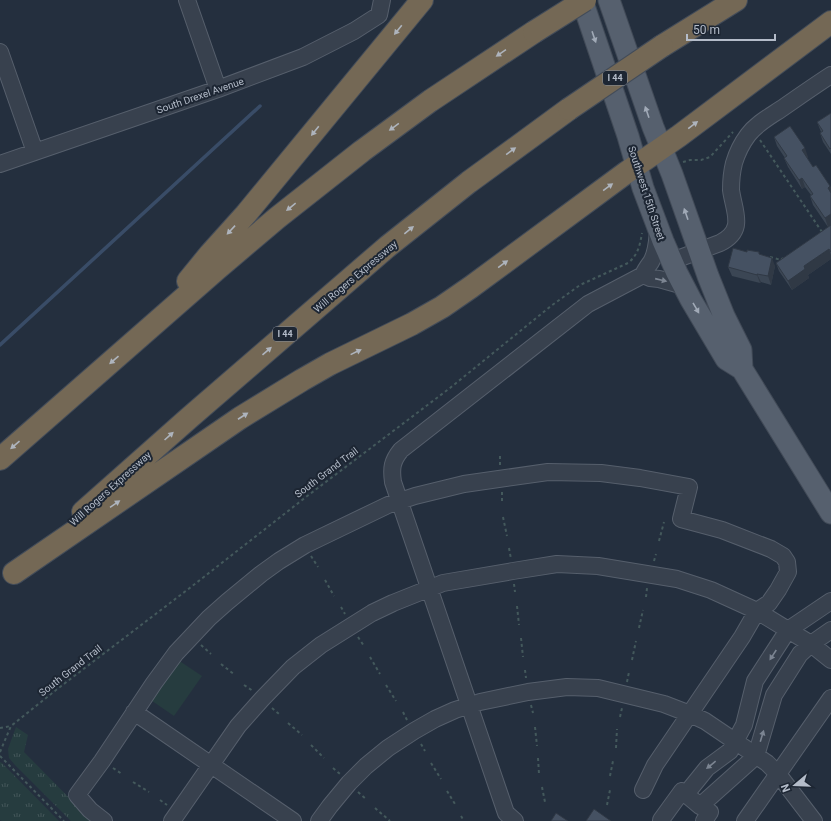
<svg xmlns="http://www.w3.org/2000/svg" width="831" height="821" font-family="Roboto,sans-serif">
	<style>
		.grass { fill: url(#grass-tufts) }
		.pitch { fill: #263c3f }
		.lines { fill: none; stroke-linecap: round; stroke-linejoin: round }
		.stream { stroke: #394c67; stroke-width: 3.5 }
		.minor-casing { stroke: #565f6c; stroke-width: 18 }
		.major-casing { stroke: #414a57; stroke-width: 23 }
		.highway-casing { stroke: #434c59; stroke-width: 24 }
		.path { stroke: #44595c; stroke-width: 2; stroke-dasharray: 3 3; stroke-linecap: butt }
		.minor { stroke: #38414e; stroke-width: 16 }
		.major { stroke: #56606e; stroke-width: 21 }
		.highway { stroke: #746855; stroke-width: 22 }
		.highway-bridge-casing { stroke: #434c59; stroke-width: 24; stroke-linecap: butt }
		.highway-bridge { stroke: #746855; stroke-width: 22 }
		.wall { fill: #3b4654 }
		.shaded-wall { fill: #303945 }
		.building { fill: #455162; stroke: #303945 }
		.oneway { fill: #aeb4bd }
		.oneway2 { fill: #a1aab7 }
		.oneway3 { fill: #7c8592 }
		.labels { text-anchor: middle; stroke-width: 4; stroke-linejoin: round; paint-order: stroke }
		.shield { fill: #1d2633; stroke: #878f9c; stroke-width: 1 }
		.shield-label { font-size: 9px; font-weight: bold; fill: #b4bcc9 }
		.street-label { font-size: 10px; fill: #b4bcc9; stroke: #1d2633 }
	</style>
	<defs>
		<pattern id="grass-tufts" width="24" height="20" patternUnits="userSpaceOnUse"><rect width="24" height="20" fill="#263c3f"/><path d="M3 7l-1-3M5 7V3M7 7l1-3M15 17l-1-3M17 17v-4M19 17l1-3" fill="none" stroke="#435659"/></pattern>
	</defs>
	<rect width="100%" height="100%" fill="#242f3e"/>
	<!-- grass -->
	<path class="grass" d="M16 727 28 735 24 752 92 821H71L15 765 9 758 8 749Z
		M0 762 2 763 59 821H2L0 820Z"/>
	<!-- pitch -->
	<path class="pitch" d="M169 654 202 676 174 716 142 694Z"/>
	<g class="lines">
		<!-- stream -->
		<path class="stream" d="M0 345 260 106"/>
		<!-- minor casing -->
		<g class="minor-casing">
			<path id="minor" d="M187 0 218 89
				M0 52 35 152
				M0 164 218 89 303 57 354 31 379 15 382 0
				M658 230C657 241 657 252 651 262 648 266 645 270 643 275L650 278 659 279 684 286
				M672 261 720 243C746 230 734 212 731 190 731 181 732 171 734 163 737 153 742 143 748 135 756 124 769 117 781 109 797 98 814 86 831 75
				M134 712 293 821
				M686 794 707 768 730 751 744 725 755 681 788 630 831 601
				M700 806 756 756 774 695 800 654 811 644 831 630
				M104 821 90 810 77 795 102 761 154 683 176 653 209 618 227 602 261 574 279 561 305 545 388 505 415 496 464 484 548 472 601 473 640 478 689 487 681 519 722 530 771 549 783 556 787 562 788 572 778 590 769 603 757 611 742 637 655 765 643 790
				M172 821 238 726 262 699 293 667 321 645 372 613 393 603 443 583 513 571 557 564 598 566 677 579 711 590 757 611 811 644 831 660
				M319 821 330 806 349 783 366 766 388 748 414 731 435 719 455 710 480 702 528 692 567 687 598 688 664 704 690 714 705 721 767 763 778 774 814 821
				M515 821 506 813 393 482C391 468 392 461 401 450L588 304 643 275
				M662 821 661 820 682 791 700 806 710 812 704 821
				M745 821 831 698"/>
		</g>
		<!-- major casing -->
		<g class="major-casing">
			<path id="major" d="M582 0 628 136 643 188 663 241 677 273 691 300 726 359 742 369 831 513
				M609 0 653 127 672 174 708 276 724 316 741 350 742 369"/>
		</g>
		<!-- highway casing -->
		<g class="highway-casing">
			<path id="highway" d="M662 46 736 0
				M188 281 210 254 246 214 422 0
				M0 459 217 269 277 218 362 151 430 101 534 32
				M83 512 189 418 387 247 469 182 569 109
				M14 573 240 418 302 380 330 364 412 324 442 307 471 287 627 172 679 136 831 22"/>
		</g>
		<!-- path -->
		<path class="path" d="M760 140 822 232H821
			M683 162 690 160H701L710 157 733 132
			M770 257 781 260 783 258
			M500 465V453
			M502 492V504
			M503 517 507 536
			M659 541 664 522
			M509 548 511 559
			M311 556 318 567
			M654 561 656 554
			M325 580 334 596
			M514 584 515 592
			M646 597 647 588
			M517 606 519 625
			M341 607 345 614
			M639 628 643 610
			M358 637 364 646
			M521 638 523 657
			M201 645 211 654
			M370 657 380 674
			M632 660 636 641
			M221 664 235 675
			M525 670 526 678
			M627 682 629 672
			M244 685 253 691
			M386 685 396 701
			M531 705 533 713
			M272 708 279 714
			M403 712 407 720
			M620 717 622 708
			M288 723 302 735
			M535 727 537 746
			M0 728 11 726
			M421 744 425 751
			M311 745 324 758
			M616 748 617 729
			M0 752 11 726 56 690 191 587 306 497 450 388 551 306 580 285 628 263C638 255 640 245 642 233
			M0 756 64 821
			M538 758 539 774
			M431 763 441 779
			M113 768 122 774
			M333 768 340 774
			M610 776 613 761
			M133 782 149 792
			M542 787 545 802
			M447 791 455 804
			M358 792 366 799
			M160 800 167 805
			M607 805 610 790
			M375 808 390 821
			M461 816 464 821"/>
		<!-- minor -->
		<use href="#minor" class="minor"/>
		<!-- major -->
		<use href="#major" class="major"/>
		<!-- highway -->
		<use href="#highway" class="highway"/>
		<!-- highway-bridge casing -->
		<g class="highway-bridge-casing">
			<path id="highway-bridge" d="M534 32 585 0
				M569 109 662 46"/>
		</g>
		<!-- highway-bridge -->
		<use href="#highway-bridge" class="highway-bridge"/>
	</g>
	<!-- wall -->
	<path class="wall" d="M831 113V154L823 142 820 133 821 132 817 122Z
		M774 137 808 157 807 158 813 167 830 186 831 188V259L808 275 809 278 792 290 779 271 776 263 828 227 813 205 810 196 811 195 805 187 802 189 788 167 784 158H785L777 146Z
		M760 255 775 266 771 285 761 282 760 283 732 276 728 267Z"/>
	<!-- shaded-wall -->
	<path class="shaded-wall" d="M805 148 808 157 805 159 802 150Z
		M802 178 805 187 802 189 799 180Z
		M830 186 831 188V196L828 188Z
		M831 214V225L828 227 825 218Z
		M829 249 831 255V259L808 275 809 278 792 290 788 281 804 266Z
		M772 258 775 266 771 285 768 276Z
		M757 274 761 282 760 283 757 275Z"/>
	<!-- building -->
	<path class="building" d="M831 113V148L830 149 820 133 823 131 817 122Z
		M790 126 805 148 802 150 813 167 816 165 830 186 828 188 831 193V214L825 218 810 196 813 194 802 178 799 180 784 158 787 156 774 137Z
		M831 225V252L829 249 804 266 805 269 788 281 776 263Z
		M733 248 747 252V250L759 252V254L772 258 768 276 757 274V275L728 267Z
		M594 809 611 821H586Z
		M556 813 568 821H551Z"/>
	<!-- one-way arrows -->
	<defs><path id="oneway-solid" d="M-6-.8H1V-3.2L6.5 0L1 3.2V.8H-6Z"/></defs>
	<g class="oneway">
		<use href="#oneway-solid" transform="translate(398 30) rotate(129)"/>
		<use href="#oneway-solid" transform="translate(501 53) rotate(146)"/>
		<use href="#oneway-solid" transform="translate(693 125) rotate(-37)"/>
		<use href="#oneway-solid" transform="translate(394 127) rotate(144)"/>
		<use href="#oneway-solid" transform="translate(315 131) rotate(129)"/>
		<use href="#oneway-solid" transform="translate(511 151) rotate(-36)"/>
		<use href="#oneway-solid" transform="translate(608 187) rotate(-36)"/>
		<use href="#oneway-solid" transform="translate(291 207) rotate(141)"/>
		<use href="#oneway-solid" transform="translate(231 230) rotate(133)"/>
		<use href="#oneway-solid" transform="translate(409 230) rotate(-39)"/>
		<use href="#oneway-solid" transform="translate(503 264) rotate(-36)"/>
		<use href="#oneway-solid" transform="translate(267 351) rotate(-41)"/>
		<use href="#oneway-solid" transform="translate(356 352) rotate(-26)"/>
		<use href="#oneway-solid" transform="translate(114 360) rotate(139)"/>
		<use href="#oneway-solid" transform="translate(243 416) rotate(-33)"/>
		<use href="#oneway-solid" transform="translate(169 436) rotate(-42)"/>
		<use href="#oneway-solid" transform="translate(15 445) rotate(139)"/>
		<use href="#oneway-solid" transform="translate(115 504) rotate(-34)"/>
	</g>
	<g class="oneway2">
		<use href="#oneway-solid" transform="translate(594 37) rotate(71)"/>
		<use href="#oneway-solid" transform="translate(647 112) rotate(-109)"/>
		<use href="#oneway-solid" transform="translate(686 214) rotate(-109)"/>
		<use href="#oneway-solid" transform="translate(696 308) rotate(60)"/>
	</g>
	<g class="oneway3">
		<use href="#oneway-solid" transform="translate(661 280) rotate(13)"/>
		<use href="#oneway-solid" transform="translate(773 655) rotate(123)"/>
		<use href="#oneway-solid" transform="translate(762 736) rotate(-73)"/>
		<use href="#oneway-solid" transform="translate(711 765) rotate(141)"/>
	</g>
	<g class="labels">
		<!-- shield labels -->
		<g class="shield">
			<rect x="603" y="71" width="24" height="14" rx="3"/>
			<rect x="273" y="327" width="24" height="14" rx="3"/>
		</g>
		<g class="shield-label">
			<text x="615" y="81">I 44</text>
			<text x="285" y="337">I 44</text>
		</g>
		<!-- street labels -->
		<g class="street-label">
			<text transform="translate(200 95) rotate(-19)" y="4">South Drexel Avenue</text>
			<text transform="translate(647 193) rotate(72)" y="4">Southwest 15th Street</text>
			<text transform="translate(355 276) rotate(-40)" y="4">Will Rogers Expressway</text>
			<text transform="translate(326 472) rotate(-37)" y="4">South Grand Trail</text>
			<text transform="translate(110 488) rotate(-42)" y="4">Will Rogers Expressway</text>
			<text transform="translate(70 670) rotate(-38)" y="4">South Grand Trail</text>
		</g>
	</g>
	<!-- north arrow -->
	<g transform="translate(795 785) rotate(251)" stroke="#1d2633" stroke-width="3" paint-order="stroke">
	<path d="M0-3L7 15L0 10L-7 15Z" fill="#b4bcc9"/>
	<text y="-6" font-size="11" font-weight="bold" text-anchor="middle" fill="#b4bcc9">N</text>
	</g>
	<!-- scale -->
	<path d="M687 34v6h88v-6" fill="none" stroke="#b4bcc9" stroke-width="2"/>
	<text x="693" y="34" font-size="12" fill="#b4bcc9" stroke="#1d2633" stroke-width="3" paint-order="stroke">50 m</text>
</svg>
